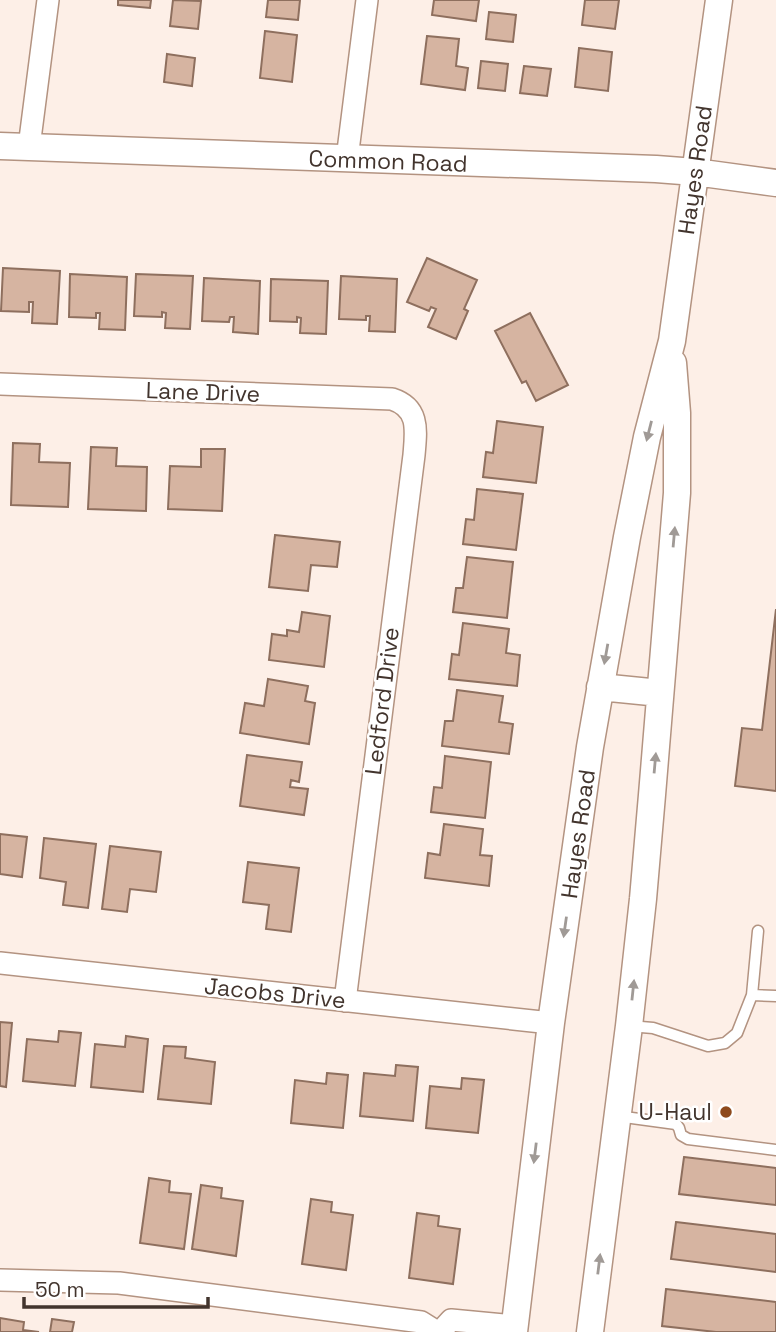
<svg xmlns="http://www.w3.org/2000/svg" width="776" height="1332" font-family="'Space Grotesk',sans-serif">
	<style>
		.building { fill: #d6b4a1; stroke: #8e6f5e; stroke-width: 2 }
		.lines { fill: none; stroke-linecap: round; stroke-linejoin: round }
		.service-casing { stroke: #b39381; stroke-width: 13 }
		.minor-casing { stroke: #b39381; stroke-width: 24 }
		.tertiary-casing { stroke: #b39381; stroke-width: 29 }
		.service { stroke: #fff; stroke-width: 10 }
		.minor { stroke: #fff; stroke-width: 21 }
		.tertiary { stroke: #fff; stroke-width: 26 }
		.oneway { fill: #a09a96 }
		.poi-dot { fill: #8e4a1d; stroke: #fff; stroke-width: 2.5 }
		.labels { text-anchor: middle; stroke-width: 5; stroke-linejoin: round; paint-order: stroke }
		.street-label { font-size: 23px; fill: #42342d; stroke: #fff }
		.poi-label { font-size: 23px; fill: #42342d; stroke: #fff; text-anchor: end }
	</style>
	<rect width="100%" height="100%" fill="#fdefe7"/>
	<!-- building -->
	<path class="building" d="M118 0H151L150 8 118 5Z
		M173 0 201 1 198 29 170 26Z
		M268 0H300L298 20 266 17Z
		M434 0H479L476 21 432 15Z
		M585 0H619L615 29 582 25Z
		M489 12 516 15 513 42 486 39Z
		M265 31 297 35 292 82 260 78Z
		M427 36 459 39 456 66 468 68 465 90 421 84Z
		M579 48 612 52 608 91 575 87Z
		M167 54 195 58 192 86 164 82Z
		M481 61 508 64 505 91 478 88Z
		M524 66 551 69 547 96 520 93Z
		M427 258 477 280 464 309 468 311 456 339 428 327 436 309 431 307 429 311 407 302Z
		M3 268 60 271 57 324 32 323 33 302H29V312L1 311Z
		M70 274 127 277 125 330 99 329 100 313H96V318L69 317Z
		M136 274 193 276 190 329 165 328 166 313 162 312V317L134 316Z
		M341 276 397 279 395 332 369 331 370 316H366V320L339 319Z
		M204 278 260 281 258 334 233 332 234 317H230L229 322 202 321Z
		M271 279 328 281 326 334 300 333 301 318 297 317V322L270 321Z
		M530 313 568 385 536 401 526 381 522 383 495 331Z
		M497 421 543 427 536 483 483 477 486 452 493 453Z
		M13 443 40 444 39 462 70 463 68 507 11 505Z
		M91 447 117 448 116 466 147 467 146 511 88 509Z
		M201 449H225L222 511 168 509 170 466 201 467Z
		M477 489 523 494 516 550 463 544 466 519 474 520Z
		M275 535 340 542 337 567 311 565 308 591 269 587Z
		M467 557 513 562 507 618 453 612 456 588H463Z
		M776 609V791L735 786 742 728 762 730Z
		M302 612 330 616 324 667 269 660 272 634 287 636V630L299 632Z
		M463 623 509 629 506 653 520 655 517 686 449 679 452 654 459 655Z
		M268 679 308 686 305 701 315 703 309 744 240 733 245 703 264 706Z
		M457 690 503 696 499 722 513 724 509 754 442 746 445 721H453Z
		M247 755 302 762 299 782 291 780 290 787 308 789 304 815 240 806Z
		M445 756 491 762 485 818 431 812 434 787 442 788Z
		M444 824 483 829 480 855 492 856 489 886 425 878 428 853 440 855Z
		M0 834 27 837 22 877 0 874Z
		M44 838 96 844 88 908 63 905 66 882 40 878Z
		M110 846 161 852 156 892 130 889 127 912 102 909Z
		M248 862 299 868 291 932 266 929 269 905 243 902Z
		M0 1022 12 1023 6 1087 0 1086Z
		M59 1031 81 1033 75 1086 23 1081 27 1039 58 1042Z
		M126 1036 148 1039 143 1092 91 1087 95 1044 125 1047Z
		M164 1046 186 1047 185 1058 215 1062 211 1104 158 1099Z
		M396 1065 418 1067 413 1121 360 1116 364 1073 395 1076Z
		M327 1073 348 1075 343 1128 291 1123 295 1080 326 1084Z
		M462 1078 484 1080 478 1133 426 1128 430 1086 461 1089Z
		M684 1157 776 1168V1205L679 1194Z
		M149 1178 170 1181 169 1192 191 1194 184 1249 140 1243Z
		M201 1185 222 1188 221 1198 243 1201 236 1256 192 1249Z
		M311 1199 332 1202 331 1212 353 1215 346 1270 302 1264Z
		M417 1213 439 1216 438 1226 460 1229 453 1284 409 1278Z
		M676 1222 776 1234V1272L671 1259Z
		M666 1289 776 1302V1332H716L662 1326Z
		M0 1318 24 1322 23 1330 39 1332H0Z
		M52 1319 74 1322 72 1332H73H50Z"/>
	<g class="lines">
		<!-- service casing -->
		<g class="service-casing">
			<path id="service" d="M752 995 758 931
				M629 1026 653 1028 708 1046 725 1043 737 1033 752 995 776 996
				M617 1116 676 1124 679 1128 681 1135 688 1139 776 1150"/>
		</g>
		<!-- minor casing -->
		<g class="minor-casing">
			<path id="minor" d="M29 147 48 0
				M347 159 367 0
				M0 384 392 399C420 408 416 431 414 455L345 1001
				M0 963 551 1023
				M0 1280 119 1283 421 1322 437 1332
				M440 1332 451 1320 515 1326"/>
		</g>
		<!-- tertiary casing -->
		<g class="tertiary-casing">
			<path id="tertiary" d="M0 146 656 169 695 172 776 183
				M600 687 660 693
				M514 1332 551 1023 590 747 627 537 647 437 672 341 719 0
				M590 1332 629 1026 643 899 652 795 677 493V413L673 363"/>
		</g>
		<!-- service -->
		<use href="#service" class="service"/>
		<!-- minor -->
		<use href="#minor" class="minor"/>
		<!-- tertiary -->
		<use href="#tertiary" class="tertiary"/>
	</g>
	<!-- one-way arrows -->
	<defs><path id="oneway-solid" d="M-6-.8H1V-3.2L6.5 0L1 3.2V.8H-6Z" transform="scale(1.75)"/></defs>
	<g class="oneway">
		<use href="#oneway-solid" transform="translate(649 431) rotate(104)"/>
		<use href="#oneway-solid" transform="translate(674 537) rotate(-85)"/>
		<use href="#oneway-solid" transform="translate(606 654) rotate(100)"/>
		<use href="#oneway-solid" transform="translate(655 763) rotate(-85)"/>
		<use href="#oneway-solid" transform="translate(565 927) rotate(98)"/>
		<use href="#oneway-solid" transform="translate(633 990) rotate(-84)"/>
		<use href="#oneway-solid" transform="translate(535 1153) rotate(97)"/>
		<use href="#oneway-solid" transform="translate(599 1264) rotate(-83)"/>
	</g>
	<!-- markers -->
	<circle class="poi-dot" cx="726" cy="1112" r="7"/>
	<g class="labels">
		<!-- street labels -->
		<g class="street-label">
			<text transform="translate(388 161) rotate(2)" y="8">Common Road</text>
			<text transform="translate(695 170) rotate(-82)" y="8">Hayes Road</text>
			<text transform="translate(203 392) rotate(2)" y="8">Lane Drive</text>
			<text transform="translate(382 701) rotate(-83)" y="8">Ledford Drive</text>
			<text transform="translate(578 834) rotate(-82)" y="8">Hayes Road</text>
			<text transform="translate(275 993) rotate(6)" y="8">Jacobs Drive</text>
		</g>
		<!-- poi labels -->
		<g class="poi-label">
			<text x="712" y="1120">U-Haul</text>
		</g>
	</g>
	<!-- scale -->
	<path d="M24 1297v10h184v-10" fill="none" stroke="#42342d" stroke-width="3.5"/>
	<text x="35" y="1297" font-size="21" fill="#42342d" stroke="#ffffff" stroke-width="5" paint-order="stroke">50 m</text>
</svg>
